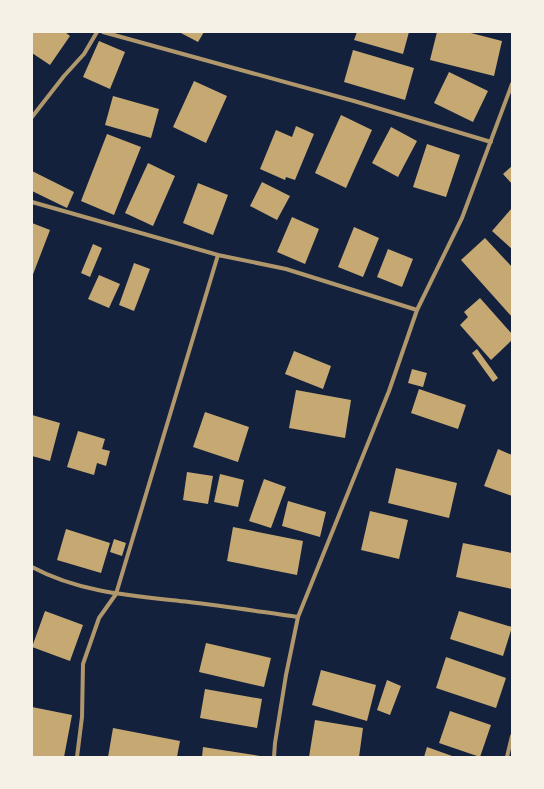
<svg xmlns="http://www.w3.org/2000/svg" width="544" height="789" font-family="'Zilla Slab',serif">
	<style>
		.building { fill: #c6a872 }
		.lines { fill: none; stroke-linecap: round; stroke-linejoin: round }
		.minor { stroke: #b1986c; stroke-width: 4 }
	</style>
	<rect width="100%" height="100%" fill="#14213d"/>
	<!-- building -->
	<path class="building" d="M32 32H65L70 36 50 65 32 53Z
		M179 32H204L198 42Z
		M357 32H409L403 54 354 40Z
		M437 32H467L502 41 494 76 430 60Z
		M99 41 125 52 110 89 83 77Z
		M353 50 414 68 405 100 344 82Z
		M449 72 488 91 473 122 434 103Z
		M194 81 227 96 206 143 173 127Z
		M113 96 159 109 151 138 105 125Z
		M341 115 372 130 346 188 315 173Z
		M296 126 314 134 295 180 286 177 285 180 260 169 276 130 292 137Z
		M391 127 417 141 398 177 372 163Z
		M107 134 141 147 114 215 81 201Z
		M427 144 460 155 446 197 413 187Z
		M148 163 175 176 153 226 125 213Z
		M512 166V184L503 174Z
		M32 171 74 192 67 208 32 191Z
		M262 182 290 196 277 220 250 206Z
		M198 183 228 195 213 235 183 223Z
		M512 208V249L492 231Z
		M292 217 319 229 305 264 277 252Z
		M32 223 50 230 32 277Z
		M354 227 379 238 363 277 338 267Z
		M485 238 512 267V317L461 260Z
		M93 244 102 248 90 277 81 273Z
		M388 249 413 259 402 287 377 277Z
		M134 263 150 269 134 311 119 305Z
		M99 275 120 284 109 308 88 299Z
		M480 298 512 334V340L491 360 460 325 468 317 464 312Z
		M477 349 498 378 493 382 472 353Z
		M294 351 331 366 323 389 285 374Z
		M412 369 427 373 423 387 408 383Z
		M419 389 466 405 458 429 411 413Z
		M296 390 351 400 345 438 289 428Z
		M205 412 249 427 238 462 193 447Z
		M32 415 60 423 50 461 32 456Z
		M78 431 105 439 102 449 110 451 106 466 97 463 94 475 67 467Z
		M498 449 512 455V496L484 486Z
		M396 468 457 483 449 518 388 503Z
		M187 472 213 476 208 504 183 500Z
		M220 474 244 480 238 507 214 502Z
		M264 479 286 487 271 528 249 521Z
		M288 501 326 512 320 537 282 526Z
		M370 511 408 520 399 559 361 550Z
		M233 527 303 541 297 575 227 561Z
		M66 529 110 543 101 573 57 560Z
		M114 539 126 543 122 556 110 552Z
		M463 543 512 553V589L456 577Z
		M45 611 83 625 70 661 32 647Z
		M459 611 512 627 503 656 450 639Z
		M206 643 271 658 264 687 199 672Z
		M446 657 506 678 496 708 436 688Z
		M321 670 376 685 367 721 312 705Z
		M387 680 401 686 390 715 377 710Z
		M205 689 262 699 257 728 200 718Z
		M32 707 72 715 64 757H32Z
		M450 711 491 725 480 757 439 743Z
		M315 720 363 728 359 757H309Z
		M113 728 180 741 177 757H108Z
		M203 747 260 756V757H202Z
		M427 747 455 757H424Z"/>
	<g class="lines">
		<!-- minor -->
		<path class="minor" d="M103 32 354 101 491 142
			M32 117 64 76 84 54 97 32
			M32 202 218 255 286 269 417 310
			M32 567C80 593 135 596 189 602 225 606 262 612 298 617
			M77 757 82 717 83 664 99 618 116 594 218 255
			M274 757 275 743 286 675 298 617 389 391 417 310 462 218 512 84
			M507 757 512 736"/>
	</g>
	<!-- border -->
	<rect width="544" height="789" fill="none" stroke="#f6f1e7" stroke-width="66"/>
</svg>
